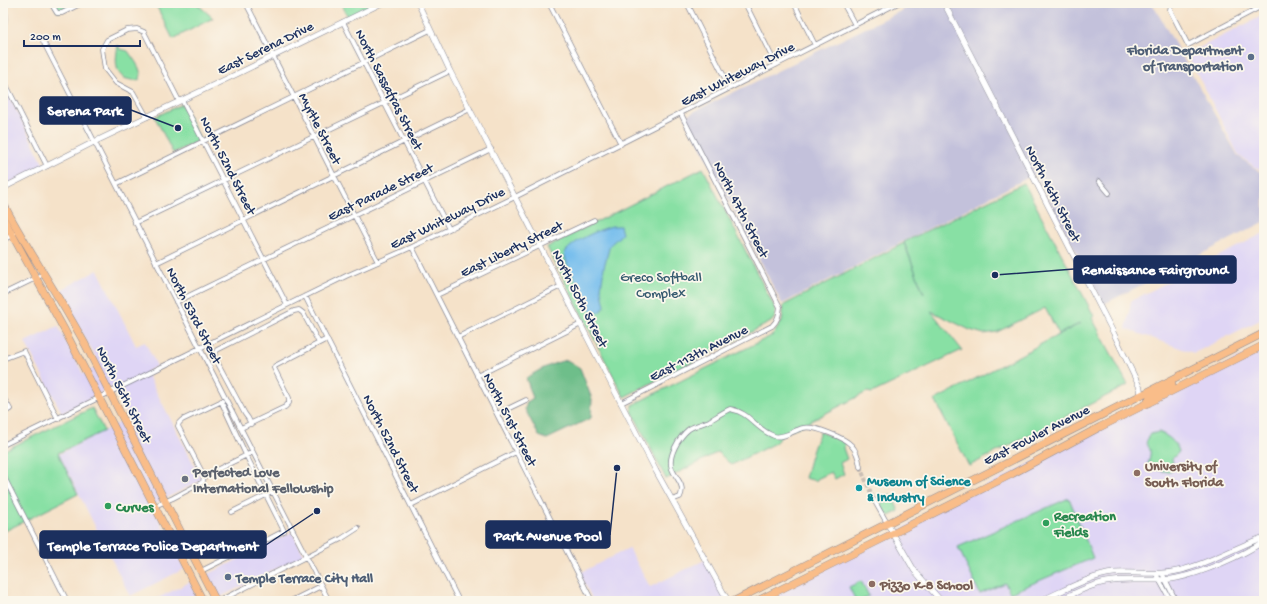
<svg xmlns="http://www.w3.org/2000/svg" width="1267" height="604" font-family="'Gochi Hand',sans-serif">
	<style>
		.built { fill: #dfd5f5 }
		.industrial { fill: #c3c1db }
		.green { fill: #88e0a4; stroke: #528881 }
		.forest { fill: #6ebe8a; stroke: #447674 }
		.water { fill: #75bded; stroke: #4876a6 }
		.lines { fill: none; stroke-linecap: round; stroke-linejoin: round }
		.minor-tunnel { stroke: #c9beb4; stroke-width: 4; stroke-dasharray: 4 2; stroke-linecap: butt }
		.minor-casing { stroke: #888894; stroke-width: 5.5 }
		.tertiary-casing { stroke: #888894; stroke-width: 6 }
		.primary-casing { stroke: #888894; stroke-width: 8 }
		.minor { stroke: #fff; stroke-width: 4 }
		.tertiary { stroke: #fff; stroke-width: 5 }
		.primary { stroke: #f9bd89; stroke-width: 7 }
		.service-dot { fill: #5c6f8a; stroke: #fbf7ec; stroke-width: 1.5 }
		.education-dot { fill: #8d6e63; stroke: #fbf7ec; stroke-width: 1.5 }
		.worship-dot { fill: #6b7280; stroke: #fbf7ec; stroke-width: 1.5 }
		.culture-dot { fill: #0f9aa8; stroke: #fbf7ec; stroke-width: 1.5 }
		.leisure-dot { fill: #2e9e5b; stroke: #fbf7ec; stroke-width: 1.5 }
		.labels { text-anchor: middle; stroke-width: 3.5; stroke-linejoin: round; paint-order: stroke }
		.street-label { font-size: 14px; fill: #1b2f5e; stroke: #fbf7ec }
		.service-label { font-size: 14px; font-weight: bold; fill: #4e5e75; stroke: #fbf7ec; text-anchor: end }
		.park-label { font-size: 14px; fill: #365b70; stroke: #fbf7ec }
		.education-label { font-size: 14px; font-weight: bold; fill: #785e54; stroke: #fbf7ec; text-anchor: start }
		.worship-label { font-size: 14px; font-weight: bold; fill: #5b616d; stroke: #fbf7ec; text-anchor: start }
		.culture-label { font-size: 14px; font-weight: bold; fill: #0d838f; stroke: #fbf7ec; text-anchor: start }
		.leisure-label { font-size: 14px; font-weight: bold; fill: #27864d; stroke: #fbf7ec; text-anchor: start }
		.leader { fill: none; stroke: #1b2f5e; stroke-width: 1.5 }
		.callout-dot { fill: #1b2f5e; stroke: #fbf7ec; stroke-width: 1.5 }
		.callout { fill: #1b2f5e; stroke: #1b2f5e; stroke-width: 1.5 }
		.callout-label { font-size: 15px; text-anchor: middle; font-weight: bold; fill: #fff }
	</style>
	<rect width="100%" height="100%" fill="#fbf7ec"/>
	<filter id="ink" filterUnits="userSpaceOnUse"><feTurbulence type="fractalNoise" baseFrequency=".025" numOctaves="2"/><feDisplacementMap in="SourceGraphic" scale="8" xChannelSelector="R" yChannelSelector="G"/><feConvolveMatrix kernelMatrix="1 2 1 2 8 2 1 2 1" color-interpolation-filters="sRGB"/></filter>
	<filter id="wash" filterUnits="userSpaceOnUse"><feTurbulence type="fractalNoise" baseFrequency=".012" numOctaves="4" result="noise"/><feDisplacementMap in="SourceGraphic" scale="16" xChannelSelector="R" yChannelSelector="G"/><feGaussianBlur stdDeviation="0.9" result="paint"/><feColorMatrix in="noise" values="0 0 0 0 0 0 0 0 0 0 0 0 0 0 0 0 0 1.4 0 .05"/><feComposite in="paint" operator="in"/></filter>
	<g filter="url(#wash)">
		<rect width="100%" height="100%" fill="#f5e2c9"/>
		<!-- built -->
		<path class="built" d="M1264 15V173L1239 156 1187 54Z
			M3 84 44 165 3 186Z
			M1264 233V318L1194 353 1126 329 1131 301Z
			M98 270 136 346 145 342 157 366 146 372 202 480 152 505 184 569 130 596 59 454 129 418 112 387 62 413 25 342 58 326 83 374 100 365 59 291Z
			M1264 345V601H757Z
			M292 532 304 555 218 598 207 575Z
			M629 548 650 587 705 560 726 601H593L580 573Z
			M190 582 199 601H152Z"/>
		<!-- industrial -->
		<path class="industrial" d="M917 3H1152L1238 156 1263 174 1264 176V222L1104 304 1035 174 782 304 685 116Z"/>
		<!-- green -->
		<path class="green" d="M53 3H76L58 12Z
			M155 3H196L213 18 173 39Z
			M341 3H377L348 17Z
			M118 45 120 49 128 51C133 59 143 69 140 79 135 81 132 80 127 79 113 75 116 55 118 45Z
			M182 104 200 140 173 153 155 117Z
			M703 168 776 310 775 317 771 322 624 397 547 247Z
			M1024 183 1094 316 1092 318 1128 385 969 466 935 400 1081 323 1059 334 1045 308 997 332 984 334 970 330 931 311 962 350 872 393 867 392 805 424 784 433 775 443 731 465 718 452 666 479 632 411V405L773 335 782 321 784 305 904 243 924 294 904 242Z
			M92 408 104 431 58 453 78 494 3 532V451Z
			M820 432 846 442 843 448 847 459 840 463 844 474 835 479 831 472 817 479 816 481 805 478C809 463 813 446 820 432Z
			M1159 432C1168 436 1175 441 1179 451L1178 453 1172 459 1174 467 1173 470C1165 473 1155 470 1148 465 1148 462 1150 459 1150 455 1152 442 1140 449 1151 434Z
			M891 494 899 511 889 516 885 513 880 504 884 502 882 498Z
			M1069 498 1093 558 1010 593 1005 583 980 594 958 547Z
			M861 581 869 596 860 601H856L849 587Z"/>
		<!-- forest -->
		<path class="forest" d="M567 360 580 368 592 399 591 418 547 439 539 436 525 409 527 402 533 398 526 378C539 370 552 363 567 360Z"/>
		<!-- water -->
		<path class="water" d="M3 3C7 10 11 17 7 25L3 26Z
			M612 226H620L622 234 610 245 604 267 601 288 605 306C601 312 598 314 592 312L567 264 564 253C575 240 595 231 612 226Z"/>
	</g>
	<g filter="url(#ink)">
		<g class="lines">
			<!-- minor-tunnel -->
			<path class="minor-tunnel" d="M860 467 874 500"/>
			<!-- minor casing -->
			<g class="minor-casing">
				<path id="minor" d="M51 3 57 13H62L82 3
					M246 3 378 262
					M549 3 621 144
					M687 3 730 88
					M745 3 776 65
					M794 3 815 45
					M843 3 855 25
					M1175 3 1171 5 1170 10 1188 45 1264 5
					M343 22 449 229
					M42 39 329 601
					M3 79 47 166
					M182 100 287 305
					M147 117 133 92 116 83 105 69 102 49 107 40 127 30 137 29 144 32 179 101
					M1099 181 1109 193
					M116 184 430 30
					M135 223 450 71
					M3 240 14 234
					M412 247 592 601
					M156 263 470 109
					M3 294 44 274
					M437 295 594 220
					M305 296 459 601
					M176 302 491 149
					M458 337 561 286
					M3 359 24 351 58 419
					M477 376 581 324
					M3 401 5 400 10 409 3 413
					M621 403 772 326C778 320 779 315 780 307L681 114
					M497 414 526 400
					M251 424 248 418 245 414 214 356 217 350 294 311 299 310 303 313 319 343
					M241 428 285 407 289 403V398L274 368 275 366 327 339
					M3 445 346 276 412 247 515 197 898 3
					M3 475 67 601
					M204 476 178 426 179 423 182 420 222 401
					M672 500 680 497C686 485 676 479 672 469 667 457 679 437 689 429 695 425 702 424 709 421 716 417 723 412 730 409 750 412 756 430 774 436 783 439 794 430 803 428 813 425 845 438 851 445 857 451 859 459 860 467
					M874 500 887 523
					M411 505 516 452
					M155 506 173 498 203 482 204 476 253 452
					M232 512 274 491
					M201 571 237 553H242L284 531 246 455 221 401
					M1162 573 1176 601
					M1156 574 1171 601
					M219 601 341 539 358 528
					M291 601 321 586"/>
			</g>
			<!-- tertiary casing -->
			<g class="tertiary-casing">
				<path id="tertiary" d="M418 3 450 71 621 403 656 471 728 601
					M944 3 1113 332 1140 388 1141 395
					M3 188 94 142 243 71 382 3
					M887 523 914 570 941 601
					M1040 601C1061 592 1091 575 1114 573 1137 572 1159 576 1182 570 1210 563 1236 547 1264 537
					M1058 601C1073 594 1089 585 1106 582 1129 577 1154 583 1177 578 1202 573 1242 556 1264 541"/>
			</g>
			<!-- primary casing -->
			<g class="primary-casing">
				<path id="primary" d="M3 203C28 251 59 296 85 344L216 601
					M3 218 65 331 203 601
					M1148 403V401L1150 397 1172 384
					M734 601 1264 333
					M757 601 892 534 1012 474 1100 427 1264 345"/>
			</g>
			<!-- minor -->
			<use href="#minor" class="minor"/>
			<!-- tertiary -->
			<use href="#tertiary" class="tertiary"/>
			<!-- primary -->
			<use href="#primary" class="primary"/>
		</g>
	</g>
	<!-- markers -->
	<g class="service-dot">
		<circle cx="1251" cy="57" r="4"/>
		<circle cx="228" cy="577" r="4"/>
	</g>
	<g class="education-dot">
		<circle cx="1137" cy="473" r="4"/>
		<circle cx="872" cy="584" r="4"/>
	</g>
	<circle class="worship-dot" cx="185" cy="479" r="4"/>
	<circle class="culture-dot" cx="859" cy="488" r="4"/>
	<g class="leisure-dot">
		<circle cx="108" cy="506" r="4"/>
		<circle cx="1046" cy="523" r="4"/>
	</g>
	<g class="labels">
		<!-- street labels -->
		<g class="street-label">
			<text transform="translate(265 47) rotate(-26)" y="5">East Serena Drive</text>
			<text transform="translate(737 73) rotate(-27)" y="5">East Whiteway Drive</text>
			<text transform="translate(390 89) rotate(63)" y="5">North Sassafras Street</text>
			<text transform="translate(321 128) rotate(63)" y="5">Myrtle Street</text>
			<text transform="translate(229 165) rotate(63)" y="5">North 52nd Street</text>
			<text transform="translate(380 191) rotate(-26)" y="5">East Parade Street</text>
			<text transform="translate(1054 193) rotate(63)" y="5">North 46th Street</text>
			<text transform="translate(742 209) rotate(63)" y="5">North 47th Street</text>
			<text transform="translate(447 217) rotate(-26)" y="5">East Whiteway Drive</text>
			<text transform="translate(511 248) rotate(-26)" y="5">East Liberty Street</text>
			<text transform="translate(581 298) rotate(63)" y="5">North 50th Street</text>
			<text transform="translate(195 315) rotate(63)" y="5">North 53rd Street</text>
			<text transform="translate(698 352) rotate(-27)" y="5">East 113th Avenue</text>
			<text transform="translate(125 394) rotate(63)" y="5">North 56th Street</text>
			<text transform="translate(511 419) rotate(63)" y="5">North 51st Street</text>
			<text transform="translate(1036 434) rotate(-27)" y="5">East Fowler Avenue</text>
			<text transform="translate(392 443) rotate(63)" y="5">North 52nd Street</text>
		</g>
		<!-- service labels -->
		<g class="service-label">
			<text x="1243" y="54">Florida Department<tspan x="1243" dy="16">of Transportation</tspan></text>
			<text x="236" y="582" text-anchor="start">Temple Terrace City Hall</text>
		</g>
		<!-- park labels -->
		<g class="park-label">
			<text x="661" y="281">Greco Softball<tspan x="661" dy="16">Complex</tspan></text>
		</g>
		<!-- education labels -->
		<g class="education-label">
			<text x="1145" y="470">University of<tspan x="1145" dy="16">South Florida</tspan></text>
			<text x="880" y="589">Pizzo K-8 School</text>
		</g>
		<!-- worship labels -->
		<g class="worship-label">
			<text x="193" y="476">Perfected Love<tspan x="193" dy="16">International Fellowship</tspan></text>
		</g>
		<!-- culture labels -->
		<g class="culture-label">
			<text x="867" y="485">Museum of Science<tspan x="867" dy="16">&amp; Industry</tspan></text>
		</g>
		<!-- leisure labels -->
		<g class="leisure-label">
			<text x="116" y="511">Curves</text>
			<text x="1054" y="520">Recreation<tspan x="1054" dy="16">Fields</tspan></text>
		</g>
	</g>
	<!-- callouts -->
	<path class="leader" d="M178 128L131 110M995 275L1074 269M617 468L610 535M317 511L266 545"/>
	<g class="callout-dot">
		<circle cx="178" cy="128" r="4"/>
		<circle cx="995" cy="275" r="4"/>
		<circle cx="617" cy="468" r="4"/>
		<circle cx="317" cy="511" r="4"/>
	</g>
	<g class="callout">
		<rect x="40" y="97" width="91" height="27" rx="4"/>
		<rect x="1074" y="256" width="162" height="27" rx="4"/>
		<rect x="486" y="521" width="124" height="27" rx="4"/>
		<rect x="40" y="531" width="226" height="27" rx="4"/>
	</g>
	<g class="callout-label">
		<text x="85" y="115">Serena Park</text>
		<text x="1155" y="274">Renaissance Fairground</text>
		<text x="548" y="540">Park Avenue Pool</text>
		<text x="153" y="550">Temple Terrace Police Department</text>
	</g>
	<!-- margin -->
	<rect width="1267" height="604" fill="none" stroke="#fbf7ec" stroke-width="16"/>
	<!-- scale -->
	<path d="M24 40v6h116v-6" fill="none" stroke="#1b2f5e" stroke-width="2"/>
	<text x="30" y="40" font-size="12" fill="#1b2f5e" stroke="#fbf7ec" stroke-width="3" paint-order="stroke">200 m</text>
</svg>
